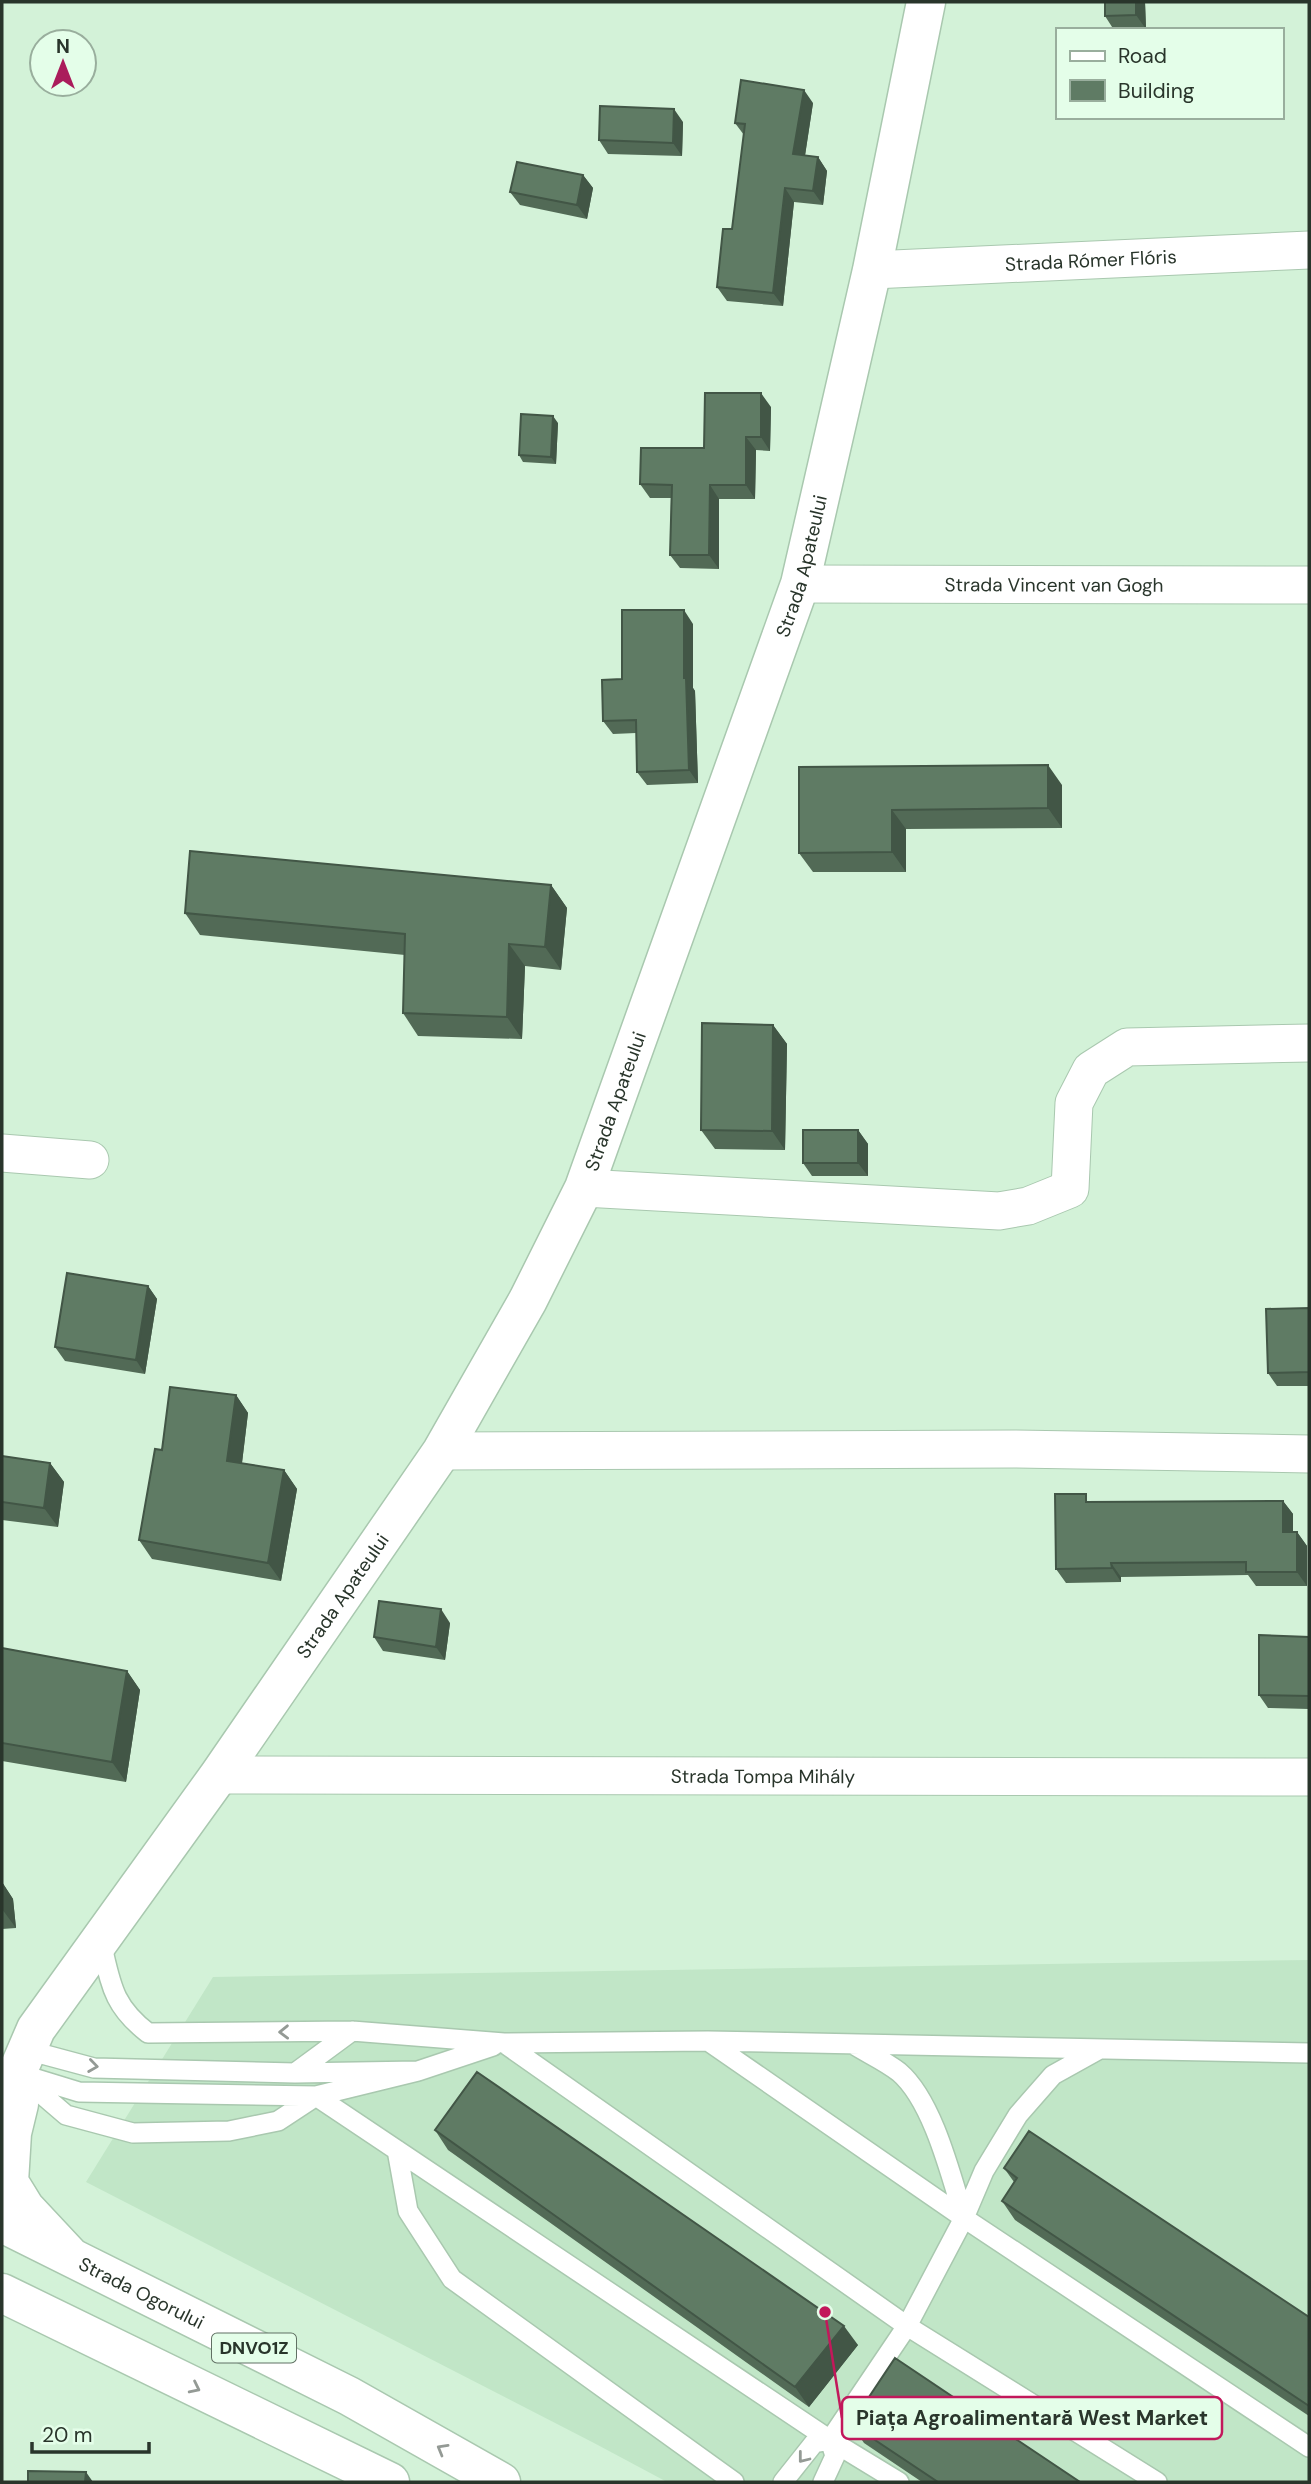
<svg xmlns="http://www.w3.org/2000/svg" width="1311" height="2484" font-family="'DM Sans',sans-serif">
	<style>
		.built { fill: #c1e6c7 }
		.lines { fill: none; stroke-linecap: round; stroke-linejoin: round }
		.lane-casing { stroke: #a9c8af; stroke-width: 22 }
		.street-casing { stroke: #a9c8af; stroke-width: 39 }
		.secondary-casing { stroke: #a9c8af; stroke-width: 41 }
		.highway-casing { stroke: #a9c8af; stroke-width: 41 }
		.lane { stroke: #fff; stroke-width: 19 }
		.street { stroke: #fff; stroke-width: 37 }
		.secondary { stroke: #fff; stroke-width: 38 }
		.highway { stroke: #fff; stroke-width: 38 }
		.wall { fill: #526a56 }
		.shaded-wall { fill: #425646 }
		.building { fill: #5f7b64; stroke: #425646; stroke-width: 2 }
		.oneway { stroke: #949a95 }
		.labels { text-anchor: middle; stroke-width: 7; stroke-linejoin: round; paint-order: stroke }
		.shield { fill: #e4fee9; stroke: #617164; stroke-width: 2 }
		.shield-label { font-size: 18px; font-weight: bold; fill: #29352b }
		.street-label { font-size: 19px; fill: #29352b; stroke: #e4fee9 }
		.leader { fill: none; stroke: #c2185b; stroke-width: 2.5 }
		.callout-dot { fill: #c2185b; stroke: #e4fee9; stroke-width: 2.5 }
		.callout { fill: #e4fee9; stroke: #c2185b; stroke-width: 2.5 }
		.callout-label { font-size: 21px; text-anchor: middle; font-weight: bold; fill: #29352b }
	</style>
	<rect width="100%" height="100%" fill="#d3f2d8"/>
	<!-- built -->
	<path class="built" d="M1309 1960V2482H667L594 2443 86 2182 213 1977Z"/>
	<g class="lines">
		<!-- lane casing -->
		<g class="lane-casing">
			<path id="lane" d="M101 1942C111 1984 112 2005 148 2033L352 2031 504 2043 708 2041 1309 2053
				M708 2041 964 2218 1309 2447
				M504 2043 907 2326 1157 2482
				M853 2044C867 2053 885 2061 899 2072 933 2101 951 2176 964 2218
				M27 2050 94 2068 295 2073 418 2071 493 2046
				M418 2071 316 2096 830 2440 899 2482
				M17 2073 79 2092 316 2096 278 2121 229 2131 133 2133 66 2115Z
				M295 2073 352 2031
				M397 2150 408 2211 452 2279 734 2482
				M830 2440 907 2326 964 2218 984 2171 1018 2115 1053 2075 1098 2050
				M783 2482 814 2443 830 2440 835 2456 823 2482"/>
		</g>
		<!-- street casing -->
		<g class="street-casing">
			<g id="street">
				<path id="s1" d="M872 270 1309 250"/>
				<path id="s2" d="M800 584 1309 585"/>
				<path d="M2 1153 90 1160"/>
				<path d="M584 1188 999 1211 1028 1206 1070 1189 1074 1103 1091 1070 1127 1047 1309 1043"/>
				<path d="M442 1451 1016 1449 1309 1454"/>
				<path id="s3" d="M219 1775 1309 1777"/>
			</g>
		</g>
		<!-- secondary casing -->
		<g class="secondary-casing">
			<g id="secondary">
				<path id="s4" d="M68 2254 25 2208 9 2182 12 2133 19 2104 17 2073 36 2029 219 1775 442 1451 528 1300 584 1188 800 584 872 270 926 2"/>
			</g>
		</g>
		<!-- highway casing -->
		<g class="highway-casing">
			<g id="highway">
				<path id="s5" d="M2 2223 349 2396 501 2482"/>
				<path d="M2 2293 390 2482"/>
			</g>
		</g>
		<!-- lane -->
		<use href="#lane" class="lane"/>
		<!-- street -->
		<use href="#street" class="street"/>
		<!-- secondary -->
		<use href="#secondary" class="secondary"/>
		<!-- highway -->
		<use href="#highway" class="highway"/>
	</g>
	<!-- wall -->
	<path class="wall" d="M1145 2 1146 29 1114 30 1105 16Z
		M813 103 805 156 818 157 827 171 823 205 794 202 783 306 727 301 717 287 732 229 744 135 735 123Z
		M683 122 682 156 608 154 599 140Z
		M583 175 593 188 587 219 520 205 510 192Z
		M771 407 770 451 756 450 755 499H719V569L680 568 670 555 671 498H650L640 484 704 448Z
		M558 423 556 464 523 462 519 455Z
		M693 624V688L695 691 698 783 647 785 637 772 636 733 613 734 603 721 622 679Z
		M799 767 1062 785V828L906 829V872H813L799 853Z
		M551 885 567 908 561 970 525 966 522 1039 418 1036 403 1013 405 955 200 935 185 913Z
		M773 1025 787 1044 785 1150 715 1149 701 1130Z
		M858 1130 868 1144V1176H812L803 1163Z
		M148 1286 157 1299 145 1374 65 1361 55 1347Z
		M1309 1308V1386H1277L1268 1373Z
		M236 1395 248 1413 242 1463 284 1470 297 1489 281 1581 152 1559 139 1540 162 1450Z
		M2 1456 50 1463 64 1482 58 1527 2 1520Z
		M1283 1501 1293 1514V1532H1297L1307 1546V1586H1256L1248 1575 1121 1577V1582L1066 1583 1056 1569 1091 1502Z
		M450 1623 445 1660 383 1651 374 1637Z
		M1309 1637V1709L1268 1708 1259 1695Z
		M2 1648 127 1671 140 1690 126 1782 2 1761Z
		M2 1882 13 1899 16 1928 2 1929Z
		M435 2130 858 2345 809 2407 448 2150Z
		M1004 2168 1309 2317V2416L1015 2220 1002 2201 1014 2182Z
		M851 2424 1080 2482H922L864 2443Z"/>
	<!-- shaded-wall -->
	<path class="shaded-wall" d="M1136 2H1145L1146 29 1136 15Z
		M804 90 813 103 803 168 793 154Z
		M674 109 683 122 682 156 673 143Z
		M818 157 827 171 823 205 813 191Z
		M583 175 593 188 587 219 577 205Z
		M785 188 794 202 783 306 773 293Z
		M761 393 771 407 770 451 761 437Z
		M553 416 558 423 556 464 551 457Z
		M746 437 756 450 755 499 746 485Z
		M710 485 719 499V569L709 555Z
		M684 610 693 624V688L695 691 698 783 689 770 684 678Z
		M1048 765 1062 785V828L1048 808Z
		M892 810 906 829V872L892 852Z
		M551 885 567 908 561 970 545 947Z
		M509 944 525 966 522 1039 507 1017Z
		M773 1025 787 1044 785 1150 772 1131Z
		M858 1130 868 1144V1176L858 1163Z
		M148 1286 157 1299 145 1374 136 1360Z
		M236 1395 248 1413 240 1479 227 1461Z
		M50 1463 64 1482 58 1527 44 1508Z
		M284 1470 297 1489 281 1581 268 1563Z
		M1283 1501 1293 1514V1546L1283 1532Z
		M1297 1532 1307 1546V1586L1297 1572Z
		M1111 1563 1121 1577V1582L1112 1568Z
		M441 1609 450 1623 445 1660 436 1647Z
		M127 1671 140 1690 126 1782 112 1762Z
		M2 1882 13 1899 16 1928 2 1909Z
		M844 2326 858 2345 809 2407 795 2387Z
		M86 2472 93 2482H85Z"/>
	<!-- building -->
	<path class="building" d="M1105 2H1136V15L1105 16Z
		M741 80 804 90 793 154 818 157 813 191 785 188 773 293 717 287 723 229H732L745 124 735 123Z
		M600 106 674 109 673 143 599 140Z
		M517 162 583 175 577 205 510 192Z
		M705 393H761V437H746V485H710L709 555H670L672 485 640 484 641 448H704Z
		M521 414 553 416 551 457 519 455Z
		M622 610H684V678H686L689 770 637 772 636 720 603 721 602 680 622 679Z
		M1048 765V808L892 810V852L799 853V767Z
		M190 851 551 885 545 947 509 944 507 1017 403 1013 405 934 185 913Z
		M702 1023 773 1025 772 1131 701 1130Z
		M803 1130H858V1163H803Z
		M67 1273 148 1286 136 1360 55 1347Z
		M1309 1308V1372L1268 1373 1266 1309Z
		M170 1387 236 1395 227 1461 284 1470 268 1563 139 1540 155 1449 162 1450Z
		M2 1456 50 1463 44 1508 2 1502Z
		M1055 1494H1086V1502L1283 1501V1532H1297V1572H1246V1562L1111 1563 1112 1568 1056 1569Z
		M379 1601 441 1609 436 1647 374 1637Z
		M1259 1635 1309 1637V1696L1259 1695Z
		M2 1648 127 1671 112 1762 2 1743Z
		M477 2072 844 2326 795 2387 435 2130Z
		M1029 2131 1309 2317V2406L1002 2201 1017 2178 1004 2168Z
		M895 2358 1080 2482H938L851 2424Z
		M28 2471 86 2472 85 2482H28Z"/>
	<!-- one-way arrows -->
	<defs><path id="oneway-chevron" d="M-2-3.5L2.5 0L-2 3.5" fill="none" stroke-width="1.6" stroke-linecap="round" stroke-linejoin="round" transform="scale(1.75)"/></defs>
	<g class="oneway">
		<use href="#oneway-chevron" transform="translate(284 2032) rotate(179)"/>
		<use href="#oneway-chevron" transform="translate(93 2066) rotate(8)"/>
		<use href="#oneway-chevron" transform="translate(195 2388) rotate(26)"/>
		<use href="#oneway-chevron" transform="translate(442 2449) rotate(-150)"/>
		<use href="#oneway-chevron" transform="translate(803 2458) rotate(128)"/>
	</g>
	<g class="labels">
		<!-- shield labels -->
		<rect class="shield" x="212" y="2333.5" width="84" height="29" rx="5"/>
		<g class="shield-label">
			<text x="254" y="2354">DNVO1Z</text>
		</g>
		<!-- street labels -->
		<g class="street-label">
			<text dy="7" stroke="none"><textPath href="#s1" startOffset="219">Strada Rómer Flóris</textPath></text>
			<text dy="7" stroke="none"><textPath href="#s4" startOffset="1916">Strada Apateului</textPath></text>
			<text dy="7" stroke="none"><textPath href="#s2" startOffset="254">Strada Vincent van Gogh</textPath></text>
			<text dy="7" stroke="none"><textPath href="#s4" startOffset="1349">Strada Apateului</textPath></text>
			<text dy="7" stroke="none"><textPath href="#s4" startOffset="782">Strada Apateului</textPath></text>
			<text dy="7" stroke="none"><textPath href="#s3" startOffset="544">Strada Tompa Mihály</textPath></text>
			<text dy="7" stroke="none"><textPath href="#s5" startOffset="156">Strada Ogorului</textPath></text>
		</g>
	</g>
	<!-- callouts -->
	<path class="leader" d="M825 2312L842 2418"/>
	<circle class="callout-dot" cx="825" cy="2312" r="7"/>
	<rect class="callout" x="842" y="2397" width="380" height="42" rx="7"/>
	<g class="callout-label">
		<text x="1032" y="2425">Piața Agroalimentară West Market</text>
	</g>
	<!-- border -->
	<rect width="1311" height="2484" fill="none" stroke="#29352b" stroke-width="7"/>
	<!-- legend -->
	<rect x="1056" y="28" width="228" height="91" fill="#e4fee9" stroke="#99ae9d" stroke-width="2"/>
	<rect x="1070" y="51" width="35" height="10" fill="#ffffff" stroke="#99ae9d" stroke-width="2"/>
	<text x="1118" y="63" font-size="21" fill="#29352b">Road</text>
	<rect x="1070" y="80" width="35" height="21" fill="#5f7b64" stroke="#99ae9d" stroke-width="2"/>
	<text x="1118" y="98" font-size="21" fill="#29352b">Building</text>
	<!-- north arrow -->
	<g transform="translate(63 63)"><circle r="33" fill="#e4fee9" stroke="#99ae9d" stroke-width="2"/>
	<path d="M0-5L12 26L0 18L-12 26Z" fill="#aa1c5b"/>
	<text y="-10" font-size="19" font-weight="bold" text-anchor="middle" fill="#29352b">N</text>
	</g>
	<!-- scale -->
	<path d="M32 2442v10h117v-10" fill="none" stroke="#29352b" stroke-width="3.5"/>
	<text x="42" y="2442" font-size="21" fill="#29352b" stroke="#e4fee9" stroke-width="5" paint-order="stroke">20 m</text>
</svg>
